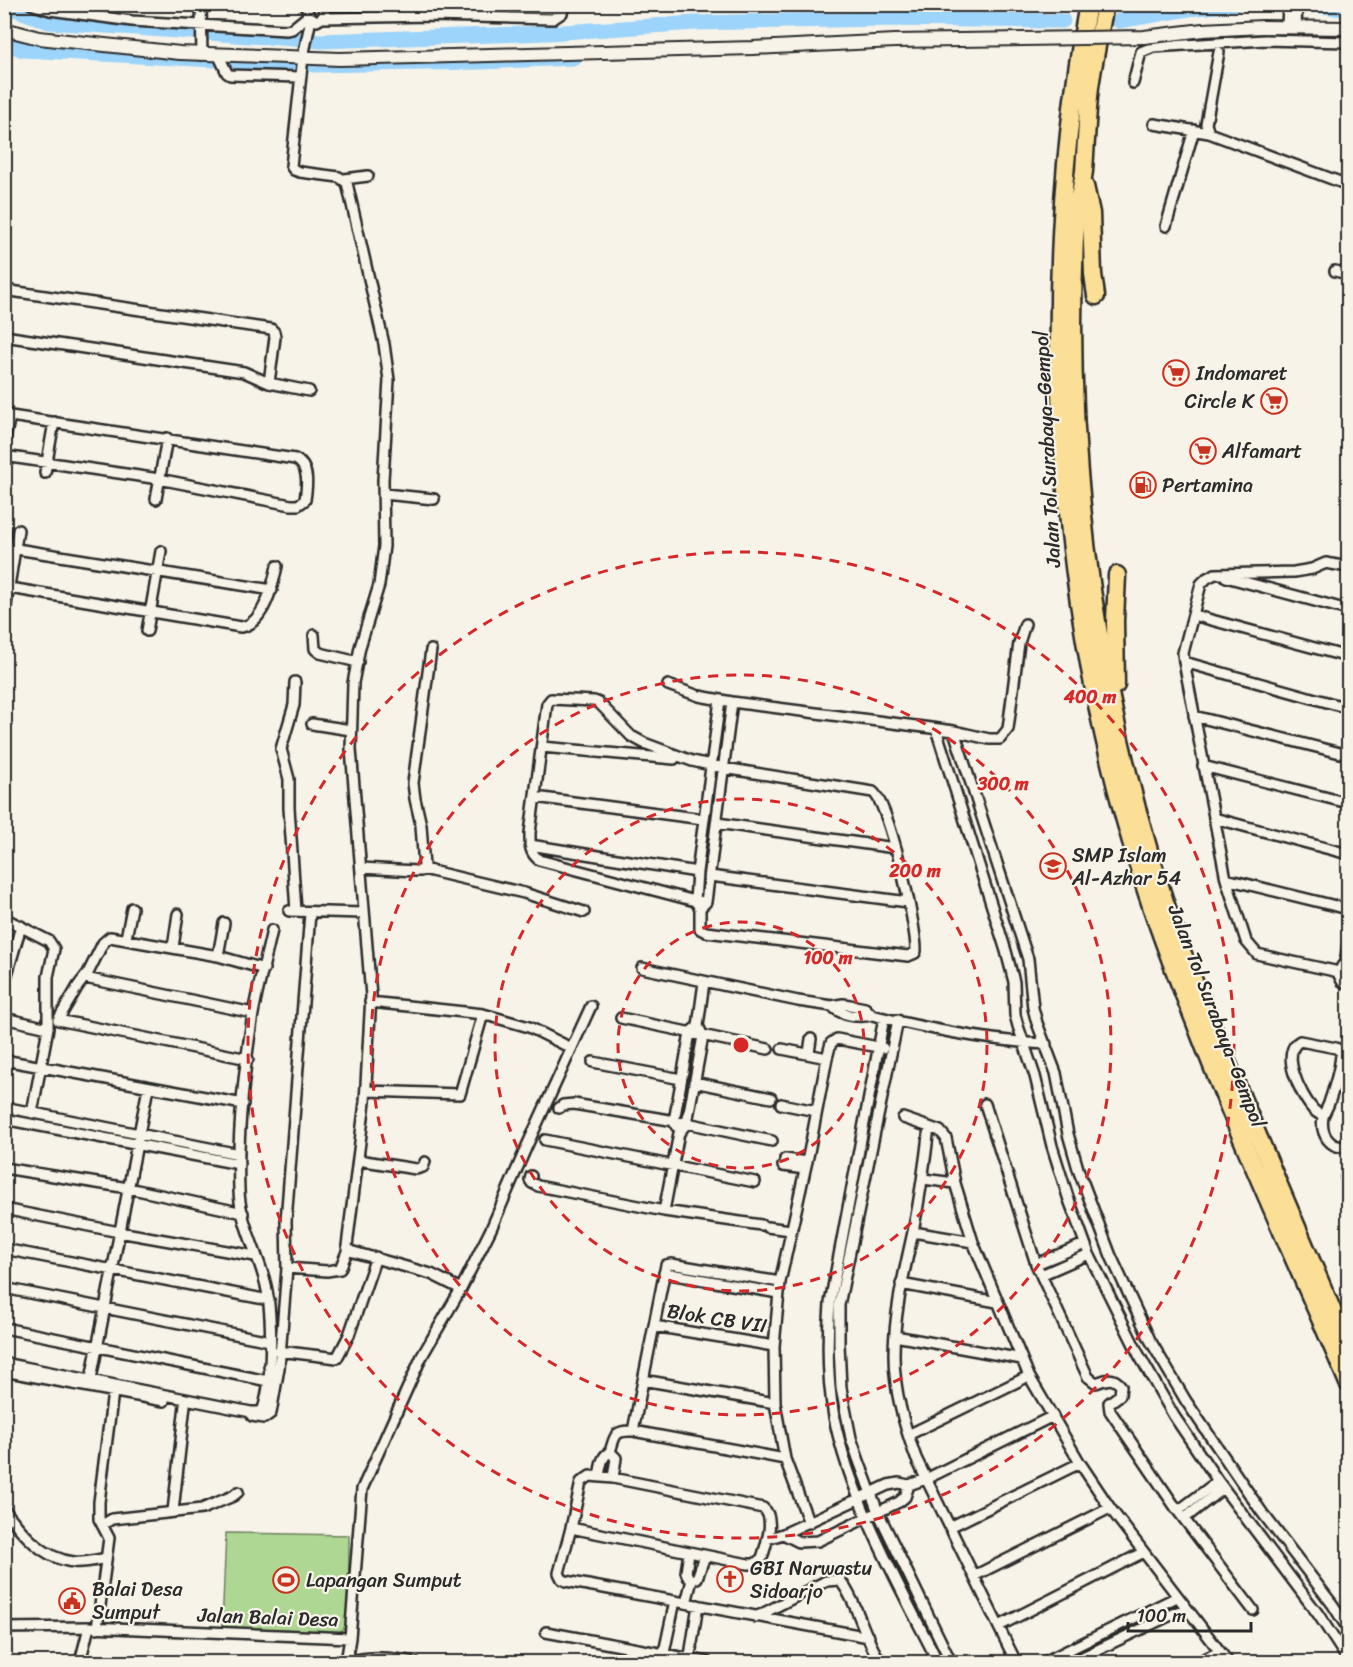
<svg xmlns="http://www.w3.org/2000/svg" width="1353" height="1667" font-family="Sriracha,sans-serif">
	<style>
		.green { fill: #afd794; stroke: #6d8160; stroke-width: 1.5 }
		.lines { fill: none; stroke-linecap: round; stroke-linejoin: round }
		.river { stroke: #9cd4fb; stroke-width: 15 }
		.minor-casing { stroke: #2b2b2b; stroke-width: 14 }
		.tertiary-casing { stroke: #2b2b2b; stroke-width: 16 }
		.motorway-casing { stroke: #2b2b2b; stroke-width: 21 }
		.minor { stroke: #f7f3e8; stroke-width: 9 }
		.tertiary { stroke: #f7f3e8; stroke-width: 12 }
		.motorway { stroke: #fbdf96; stroke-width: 16 }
		.tertiary-bridge-casing { stroke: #2b2b2b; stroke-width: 16; stroke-linecap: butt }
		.tertiary-bridge { stroke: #f7f3e8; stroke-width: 12 }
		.ring { fill: none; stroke: #d62828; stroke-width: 3; stroke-dasharray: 10 8 }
		.labels { text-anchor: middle; stroke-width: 4.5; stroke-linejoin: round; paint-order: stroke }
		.poi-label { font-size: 20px; fill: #2b2b2b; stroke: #f7f3e8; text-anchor: start }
		.street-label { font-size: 20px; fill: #2b2b2b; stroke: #f7f3e8 }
		.centre { fill: #d62828; stroke: #f7f3e8; stroke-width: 3 }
		.ring-label { font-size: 18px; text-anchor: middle; font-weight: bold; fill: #d62828; stroke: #f7f3e8; stroke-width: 4.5; stroke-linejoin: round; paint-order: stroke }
	</style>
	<rect width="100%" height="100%" fill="#f7f3e8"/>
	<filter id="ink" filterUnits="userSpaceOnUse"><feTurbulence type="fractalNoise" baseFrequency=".0167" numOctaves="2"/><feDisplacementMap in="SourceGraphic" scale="12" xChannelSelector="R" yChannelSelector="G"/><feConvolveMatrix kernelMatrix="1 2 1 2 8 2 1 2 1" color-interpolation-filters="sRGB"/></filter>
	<g filter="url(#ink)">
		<!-- green -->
		<path class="green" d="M226 1533 349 1535 348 1625 338 1633 222 1627Z"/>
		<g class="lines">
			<!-- river -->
			<path class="river" d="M1310 4 1348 10
				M4 5 49 22 321 41 549 33 695 23 876 19 1063 21
				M1119 21 1189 9 1235 4
				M1218 35 1292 34 1348 36
				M1160 40 1202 37
				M4 42 23 50 290 64
				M313 65 480 62 574 58"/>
			<!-- minor casing -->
			<g class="minor-casing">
				<path id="minor" d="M31 4 50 10 132 21 286 30 292 29 308 16
					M201 4 202 55
					M310 4 307 10 308 16 317 21 322 18 325 14 322 4
					M354 4 564 9
					M322 18 430 16 553 19 562 13 565 4
					M311 19 303 57 291 166 294 170 300 172 339 177 347 183 384 344 389 380 383 480 384 546 379 585 360 647 353 683 351 749 371 996 365 1102 347 1246 350 1251 431 1274 461 1289
					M1287 27 1288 4
					M1296 27 1297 4
					M1219 52 1206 124 1209 133 1348 185
					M219 56 227 73 230 75 300 77
					M1133 83 1141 52 1153 47 1265 40 1348 42
					M1154 124 1209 133
					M344 179 368 176
					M1166 226 1194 130
					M1335 271 1348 274
					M4 290 271 329 274 332 275 337 269 383
					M4 336 244 372 269 383 309 391
					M4 415 295 459C310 466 307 486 305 500L298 505H291L159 479 4 456
					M4 443 10 416
					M45 473 54 422
					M384 494 434 499
					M156 499 167 438
					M4 547 272 590
					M1226 577 1348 610
					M4 587 241 627C264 624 273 585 277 566
					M1193 615 1348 657
					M4 618 18 530
					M147 631 161 551
					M314 635 315 649 320 653 358 662
					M1184 662 1348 708
					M295 682 294 705 281 749 289 779V808L296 911
					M668 685 699 696 732 702 954 731 989 739H1000L1008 729 1019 643 1025 624
					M1194 716 1348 755
					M312 724 351 730
					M936 729 1006 951 1014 982 1015 1015 1018 1026 1035 1076 1052 1146 1068 1197 1089 1254 1139 1355 1174 1416 1218 1481 1318 1614 1348 1660
					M954 731 1028 959 1033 1008 1037 1023 1056 1073 1068 1134 1079 1172 1111 1256 1150 1340 1186 1401 1261 1511 1333 1605 1348 1629
					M542 747 674 759
					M1203 766 1348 803
					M535 797 703 819
					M1214 818 1348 854
					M717 823 895 848
					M530 845 697 872
					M361 868 416 871H421L424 867 421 825 415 799 413 783 431 650
					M423 869 524 893 584 912
					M710 876 908 902
					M1226 879 1348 909
					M706 902 695 901 539 860C529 852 530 845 530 833L547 704 551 699 594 701 599 703 631 736 644 743 692 761 724 768 873 792C889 803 917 928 916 951L915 953 908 956 706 932 700 929V908L695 901 697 872 720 700
					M702 906 706 902 732 702
					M289 911 364 913
					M4 918 49 941 54 949 48 977V1028L32 1113
					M126 938 132 908
					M173 947 178 914
					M218 956 224 923
					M1348 964 1342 966 1339 975 1342 981 1348 984
					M1345 965 1348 943
					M642 968 798 1001 832 1006 843 1004 850 1005 865 1008 872 1015
					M1339 972 1257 954 1246 941 1226 879 1184 662 1183 653 1201 584 1207 578 1215 574 1294 572 1312 569 1326 563 1348 567
					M85 978 253 1013
					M4 985 21 926
					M370 1002 483 1014 529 1027 571 1048
					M832 1006C842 1016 859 1018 872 1015 928 1029 988 1041 1046 1044
					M4 1018 48 1028
					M621 1018 768 1049
					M884 1018 830 1303C827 1341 827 1379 834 1417 850 1499 900 1587 938 1662
					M898 1020 839 1305V1344L841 1388 851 1438 859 1461 878 1512 951 1662
					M782 1049 827 1058 809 1152 780 1282 774 1346 775 1403 785 1459 809 1523
					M809 1053 811 1039
					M827 1058 831 1043 837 1039 883 1048
					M248 1059 58 1020 78 986 88 973 103 943 110 937 218 956 264 969
					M4 1060 243 1104
					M593 1062 681 1079
					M694 1082 771 1098
					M366 1091 460 1094 483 1014
					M781 1104 816 1111
					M985 1104 1036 1264 1088 1377 1096 1383C1107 1379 1113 1376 1121 1386L1120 1395 1109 1403 1110 1411 1178 1511 1253 1610
					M4 1107 239 1154
					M559 1108 563 1105 574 1104 687 1123 772 1141
					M1323 1116C1319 1114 1314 1111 1312 1108 1301 1095 1279 1052 1300 1041L1336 1048 1341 1052C1341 1068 1334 1088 1329 1103 1328 1107 1324 1112 1323 1117 1320 1134 1330 1150 1348 1146
					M903 1118 929 1127
					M4 1119 239 1164
					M676 1126 674 1121 690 1033 694 1029
					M545 1140 755 1182
					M785 1159 807 1162
					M358 1160 416 1169 423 1167 425 1162
					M783 1166 805 1169
					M4 1168 128 1188 243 1213
					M531 1176 530 1180 532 1183 538 1186 664 1211 761 1225
					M1346 1177 1348 1183
					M923 1179 955 1183
					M4 1209 119 1232 255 1256
					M664 1211 679 1133 687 1123 703 1036 698 1026 704 982
					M767 1227 791 1230
					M913 1232 973 1242
					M4 1249 269 1300
					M1036 1264 1085 1244
					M287 1268 327 1271 340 1269 348 1249
					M664 1273 778 1293
					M1041 1275 1089 1254
					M901 1284 997 1302
					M4 1288 270 1341
					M654 1326 774 1346
					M4 1328 268 1381
					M895 1336 1022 1359
					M279 1351 337 1358 349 1335 376 1257
					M4 1363 251 1412H260L263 1409C273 1380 273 1307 264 1278 256 1249 240 1221 239 1191 237 1134 244 1070 253 1014 258 986 266 958 272 930
					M269 1367 279 1368 287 1268 286 1221 310 913
					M4 1371 164 1401
					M91 1379 148 1088
					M643 1380 775 1403
					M252 1416 264 1418 271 1413 279 1368
					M633 1431 666 1265 671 1264 780 1282
					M908 1435 1029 1376
					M610 1452C615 1436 614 1430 633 1431L785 1459
					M590 1476 613 1478 763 1508C776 1518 766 1545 762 1558L755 1564H748L571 1528 581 1482Z
					M599 1476C601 1467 601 1456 610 1452L616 1458 613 1478
					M909 1485 926 1479 1053 1416
					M4 1509C21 1532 43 1559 74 1562 85 1563 96 1560 106 1558
					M173 1511 185 1405
					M1178 1511 1218 1481
					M1184 1519 1223 1488
					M102 1525 112 1519 202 1509 233 1496 238 1492
					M950 1527 1080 1463
					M571 1528 559 1573 562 1579 566 1581 869 1637
					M767 1539 783 1534 888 1485 899 1483 909 1485 905 1497 899 1502 818 1541 799 1542 783 1534
					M689 1553 686 1572 688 1577 692 1580 697 1578 705 1556
					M974 1576 1110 1508
					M686 1603 692 1580
					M756 1617 826 1581 840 1580C859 1605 863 1637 881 1662
					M999 1626 1142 1553
					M4 1628 89 1627 350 1638
					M97 1628 109 1538 99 1519V1502L113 1392
					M546 1632 707 1662
					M80 1662 89 1627
					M346 1662 350 1638 362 1489 422 1356 461 1289 491 1229 526 1148 591 1006
					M346 1662C371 1656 390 1657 415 1662
					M662 1662 675 1601
					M689 1662 698 1605
					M1016 1662 916 1458C904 1425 894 1391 894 1355 894 1313 904 1273 913 1232 920 1197 925 1163 929 1127L940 1131 946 1138 955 1183 973 1242 1029 1376 1080 1463 1110 1508 1228 1662
					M1044 1662 1177 1597
					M1072 1662 1186 1608
					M1198 1662 1219 1652"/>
			</g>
			<!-- tertiary casing -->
			<g class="tertiary-casing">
				<path id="tertiary" d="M1262 27 1348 28
					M4 29 39 38 180 53 340 59 753 48 895 41"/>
			</g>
			<!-- motorway casing -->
			<g class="motorway-casing">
				<path id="motorway" d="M1088 4C1035 288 1055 603 1142 878 1157 926 1175 973 1194 1020 1241 1143 1296 1262 1348 1383
					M1105 4C1100 32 1094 59 1090 87 1087 115 1086 143 1084 171 1082 187 1077 203 1076 219 1062 468 1098 720 1183 954 1195 985 1208 1014 1220 1045 1262 1146 1305 1247 1348 1347
					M1085 186 1091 213 1093 274 1096 296
					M1116 685 1115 621 1117 575"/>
			</g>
			<!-- minor -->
			<use href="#minor" class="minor"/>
			<!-- tertiary -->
			<use href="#tertiary" class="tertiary"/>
			<!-- motorway -->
			<use href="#motorway" class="motorway"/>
			<!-- tertiary-bridge casing -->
			<g class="tertiary-bridge-casing">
				<path id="tertiary-bridge" d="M895 41 1144 37 1203 30 1262 27"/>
			</g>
			<!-- tertiary-bridge -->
			<use href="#tertiary-bridge" class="tertiary-bridge"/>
		</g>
	</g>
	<!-- distance rings -->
	<g class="ring">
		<circle cx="741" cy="1045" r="123"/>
		<circle cx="741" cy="1045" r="246"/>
		<circle cx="741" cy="1045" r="370"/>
		<circle cx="741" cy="1045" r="493"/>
	</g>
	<!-- icons -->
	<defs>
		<g id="supermarket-ring" transform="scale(1.35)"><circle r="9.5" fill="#f7f3e8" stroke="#c8321e" stroke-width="1.5"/><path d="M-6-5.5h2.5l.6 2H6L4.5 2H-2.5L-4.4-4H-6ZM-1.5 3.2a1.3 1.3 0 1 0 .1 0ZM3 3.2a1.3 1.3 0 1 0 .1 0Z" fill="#c8321e"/></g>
		<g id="fuel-ring" transform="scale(1.35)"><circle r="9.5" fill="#f7f3e8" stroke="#c8321e" stroke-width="1.5"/><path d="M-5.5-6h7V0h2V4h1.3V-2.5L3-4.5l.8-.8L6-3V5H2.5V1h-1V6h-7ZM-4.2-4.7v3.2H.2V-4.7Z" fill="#c8321e"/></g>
		<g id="school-ring" transform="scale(1.35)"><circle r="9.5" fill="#f7f3e8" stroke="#c8321e" stroke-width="1.5"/><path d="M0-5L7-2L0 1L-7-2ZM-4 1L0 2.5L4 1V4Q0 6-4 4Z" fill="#c8321e"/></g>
		<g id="church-ring" transform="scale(1.35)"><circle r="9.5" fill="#f7f3e8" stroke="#c8321e" stroke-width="1.5"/><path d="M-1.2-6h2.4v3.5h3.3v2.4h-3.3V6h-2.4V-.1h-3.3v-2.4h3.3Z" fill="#c8321e"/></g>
		<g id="stadium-ring" transform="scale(1.35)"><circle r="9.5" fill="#f7f3e8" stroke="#c8321e" stroke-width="1.5"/><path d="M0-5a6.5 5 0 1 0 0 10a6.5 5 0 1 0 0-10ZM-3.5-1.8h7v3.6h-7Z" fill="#c8321e"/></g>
		<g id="civic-ring" transform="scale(1.35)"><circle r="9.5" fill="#f7f3e8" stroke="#c8321e" stroke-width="1.5"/><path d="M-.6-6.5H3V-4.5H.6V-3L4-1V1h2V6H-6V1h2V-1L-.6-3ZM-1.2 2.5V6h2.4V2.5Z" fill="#c8321e"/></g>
	</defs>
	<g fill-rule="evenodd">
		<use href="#supermarket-ring" x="1176" y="373"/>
		<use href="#supermarket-ring" x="1274" y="401"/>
		<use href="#supermarket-ring" x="1203" y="451"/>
		<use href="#fuel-ring" x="1143" y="485"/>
		<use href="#school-ring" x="1053" y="866"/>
		<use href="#church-ring" x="730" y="1579"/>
		<use href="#stadium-ring" x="286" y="1580"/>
		<use href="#civic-ring" x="72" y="1601"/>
	</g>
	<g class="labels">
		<!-- poi labels -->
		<g class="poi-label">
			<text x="1196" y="380">Indomaret</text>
			<text x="1254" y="408" text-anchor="end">Circle K</text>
			<text x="1222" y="458">Alfamart</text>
			<text x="1162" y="492">Pertamina</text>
			<text x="1072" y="862">SMP Islam<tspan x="1072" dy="23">Al-Azhar 54</tspan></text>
			<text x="750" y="1575">GBI Narwastu<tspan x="750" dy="23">Sidoarjo</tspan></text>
			<text x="306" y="1587">Lapangan Sumput</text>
			<text x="92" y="1596">Balai Desa<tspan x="92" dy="23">Sumput</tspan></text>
		</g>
		<!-- street labels -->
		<g class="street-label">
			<text transform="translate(1047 449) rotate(-93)" y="7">Jalan Tol Surabaya–Gempol</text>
			<text transform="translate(1217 1016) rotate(69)" y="7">Jalan Tol Surabaya–Gempol</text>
			<text transform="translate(717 1318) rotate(9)" y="7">Blok CB VII</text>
			<text transform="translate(268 1617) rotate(2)" y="7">Jalan Balai Desa</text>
		</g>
	</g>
	<circle cx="741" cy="1045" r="9" class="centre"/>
	<g class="ring-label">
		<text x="1090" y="703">400 m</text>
		<text x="1003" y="790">300 m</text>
		<text x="915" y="877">200 m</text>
		<text x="828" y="964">100 m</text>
	</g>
	<!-- margin -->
	<rect width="1353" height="1667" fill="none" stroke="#f7f3e8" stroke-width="24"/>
	<rect x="12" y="12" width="1329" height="1643" fill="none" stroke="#2b2b2b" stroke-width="2" filter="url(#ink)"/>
	<!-- scale -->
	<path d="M1128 1622v9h123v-9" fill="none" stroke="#2b2b2b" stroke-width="3"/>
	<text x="1137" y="1622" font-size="18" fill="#2b2b2b" stroke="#f7f3e8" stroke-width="4.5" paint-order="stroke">100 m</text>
</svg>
